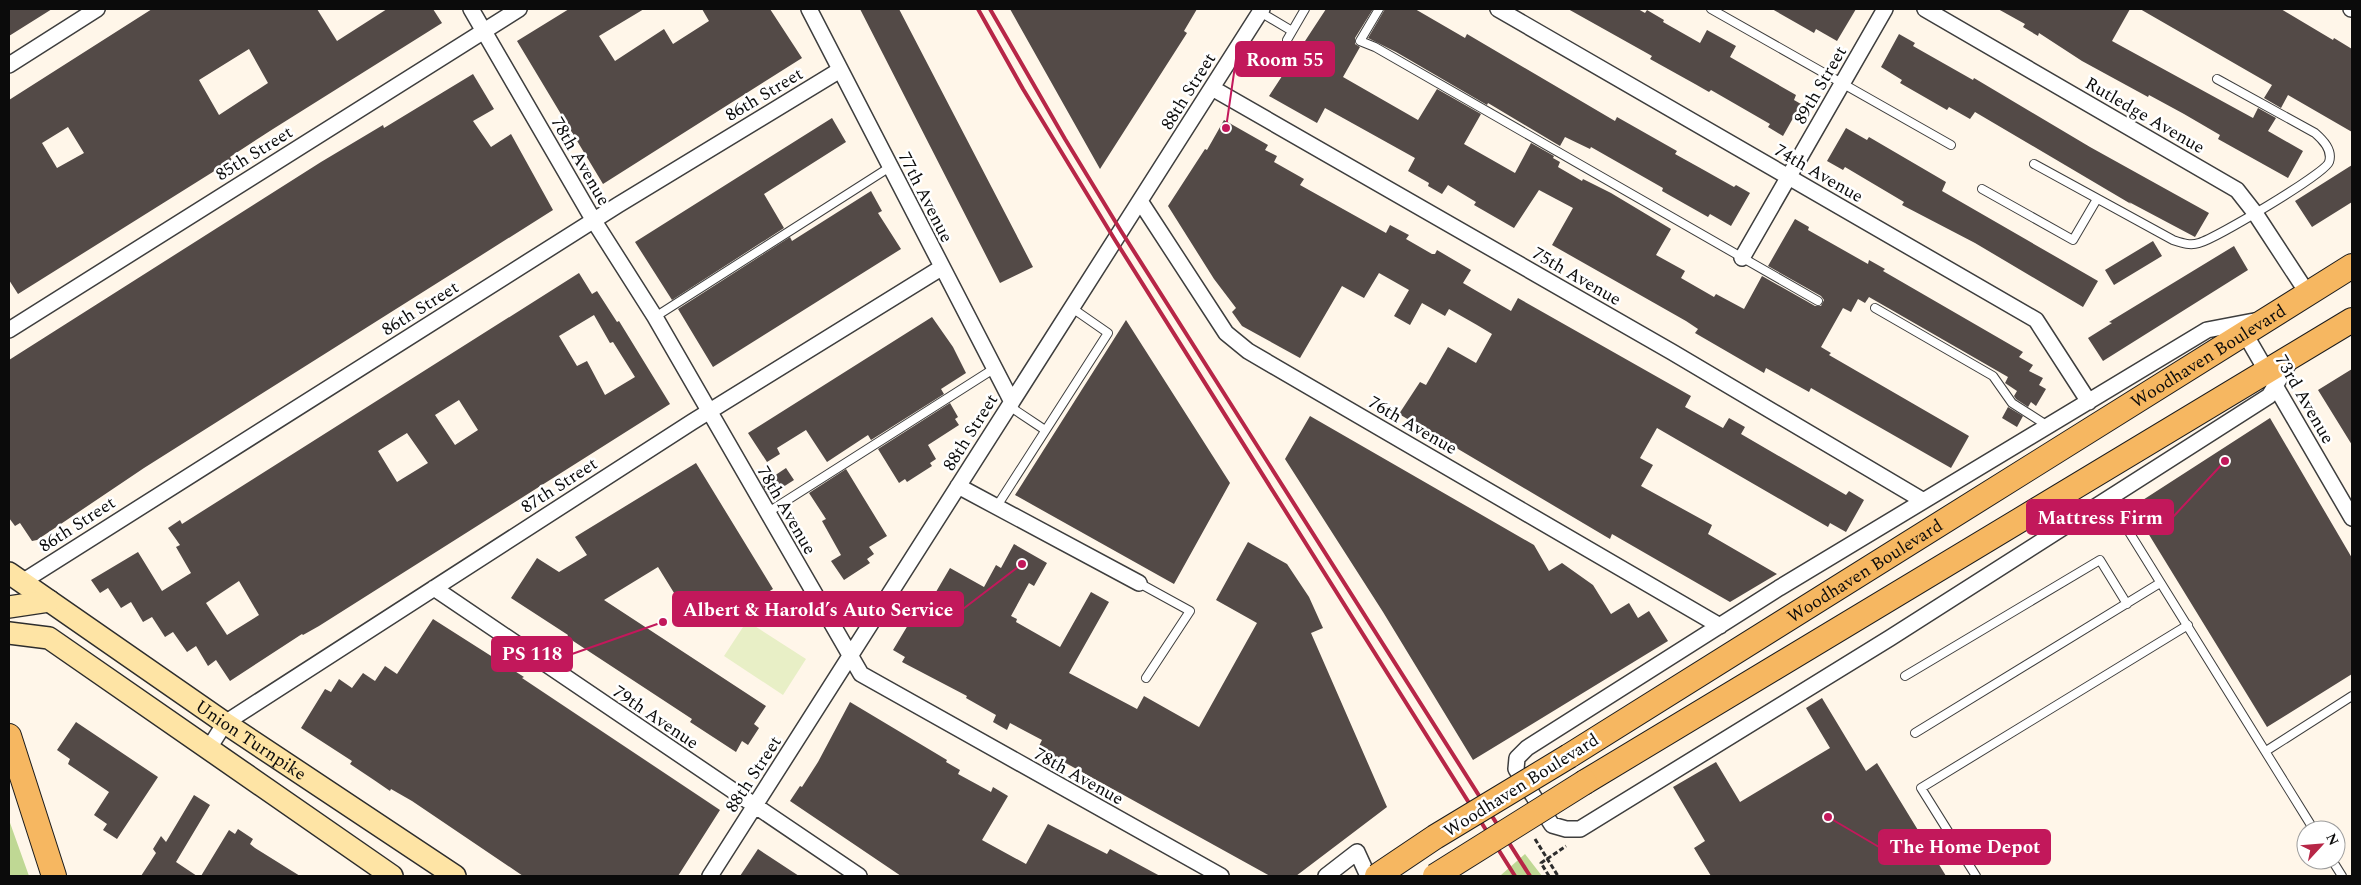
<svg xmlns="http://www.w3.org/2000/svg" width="2361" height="885" font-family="Spectral,serif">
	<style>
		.forest { fill: #bfd894 }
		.pitch { fill: #e8efc6 }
		.building { fill: #534a47; fill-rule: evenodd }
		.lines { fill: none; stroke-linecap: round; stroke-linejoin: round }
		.lane-casing { stroke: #3e3e3e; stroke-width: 10 }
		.street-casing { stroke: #3e3e3e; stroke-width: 18 }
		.secondary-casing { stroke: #2d2d2d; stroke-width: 24 }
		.primary-casing { stroke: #1c1c1c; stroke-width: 26 }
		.path { stroke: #2d2d2d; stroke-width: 3; stroke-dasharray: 5 2.5; stroke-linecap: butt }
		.lane { stroke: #fff; stroke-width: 8 }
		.street { stroke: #fff; stroke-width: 15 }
		.secondary { stroke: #fee4a5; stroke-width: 21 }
		.primary { stroke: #f6b761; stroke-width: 24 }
		.rail { stroke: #b72647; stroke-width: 4 }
		.primary-bridge-casing { stroke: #1c1c1c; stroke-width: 26; stroke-linecap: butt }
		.path-bridge { stroke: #2d2d2d; stroke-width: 3; stroke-dasharray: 5 2.5; stroke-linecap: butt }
		.primary-bridge { stroke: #f6b761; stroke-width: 24 }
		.labels { text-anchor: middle; stroke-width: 5; stroke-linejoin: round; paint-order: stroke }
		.street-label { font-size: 18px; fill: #0b0b0b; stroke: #fff }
		.leader { fill: none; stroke: #c2185b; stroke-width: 2 }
		.callout-dot { fill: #c2185b; stroke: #fff; stroke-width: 2 }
		.callout { fill: #c2185b; stroke: #c2185b; stroke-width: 2 }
		.callout-label { font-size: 19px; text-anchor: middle; font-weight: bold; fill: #fff }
	</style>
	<rect width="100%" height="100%" fill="#fff6e9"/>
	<!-- forest -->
	<path class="forest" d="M9 820 29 876H9Z
		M1525 854 1542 876H1501V875Z"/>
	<!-- pitch -->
	<path class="pitch" d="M747 621 806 659 783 695 724 656Z"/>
	<!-- building -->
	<path class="building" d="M9 9H52L9 36Z
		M152 9H317L337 41 387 9H433L442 23 273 129 230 157 232 160 224 165 18 294 9 280V100ZM249 49 268 83 219 115 199 80ZM68 127 84 153 57 168 42 143Z
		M569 9H644L599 36 615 61 664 29 673 44 709 21 702 9H770L802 58 603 184 517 41Z
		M860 9H899L1033 267 1000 283Z
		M1010 9H1197L1184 31 1187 33 1100 169Z
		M1326 9H1373L1355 38V44L1360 47 1343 77 1418 120 1437 89 1481 114 1464 144 1515 173 1531 143 1554 156 1553 158 1560 162 1558 167 1582 181 1583 179 1611 193 1671 229 1656 255 1685 271 1681 278 1714 297 1716 294 1744 309 1762 276 1815 306H1821L1824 300 1821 296 1768 266 1795 219 1809 227 1808 230 1868 264 1869 260 1885 269 1883 271 2023 352 2019 357 2033 365 2029 371 2043 378 2039 385 2046 389 2036 406 2031 402 2028 407 2016 399 2014 396 2017 391 2005 383 2008 377 1869 297 1865 303 1858 299 1851 312 1843 308 1821 347 1831 353 1829 355 1969 436 1951 468 1811 388 1809 392 1766 368 1764 373 1695 333 1698 329 1686 321 1552 245 1573 208 1539 190 1514 228 1474 205 1476 202 1448 185 1442 194 1428 186 1429 183 1408 171 1415 158 1325 108 1317 123 1269 96Z
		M1385 9H1415L1465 38 1467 34 1615 121 1617 117 1677 151 1675 154 1702 169 1734 187 1736 185 1750 193 1731 226 1710 214 1708 217 1662 191 1663 188 1591 147 1590 149 1565 137 1560 146 1488 103 1487 105 1396 52 1368 38Z
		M1568 9H1638L1645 13 1647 10 1664 20 1663 22 1700 43 1707 30 1736 46 1730 57 1796 95 1794 100 1801 104 1783 136 1768 127 1770 124 1711 90 1709 92 1695 84 1650 59 1652 56Z
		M1772 9H1856L1837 41 1816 29 1814 33Z
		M1998 9H2130L2112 41 2253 118 2258 108 2276 118 2268 131 2303 151 2288 178 2218 139 2220 135 2184 114 2149 95 2148 97 2082 61 2039 33 2038 36 2023 27 2025 24Z
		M2140 9H2281L2333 40 2334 38 2352 49V132L2288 95 2281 108 2264 98 2272 85Z
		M1899 34 1915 43 1913 46 1973 80 1974 78 2090 147 2209 213 2195 237 2129 202 2131 204 1975 112 1970 119 1949 107 1947 110 1900 83 1902 80 1881 67Z
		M473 74 494 109 473 121 491 147 511 134 553 210 144 468 37 540 32 541 20 523 15 526 9 518V360L321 162 383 125 384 128Z
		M832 118 846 142 764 194 784 228 672 300 635 242Z
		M1224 120 1268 145 1265 150 1277 156 1274 162 1304 179 1300 185 1386 233 1390 225 1409 235 1406 239 1432 254H1435L1437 250 1471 270 1463 283 1511 311 1518 298 1691 396 1685 407 1723 428 1729 418 1745 427 1741 434 1846 495 1849 491 1864 500 1846 532 1830 523 1828 527 1657 428 1640 458 1653 465 1641 486 1712 525 1708 534 1777 574 1730 602 1612 534 1610 539 1399 414 1420 382 1426 385 1448 347 1476 363 1492 334 1477 325 1449 309 1445 316 1422 303 1410 325 1394 316 1409 290 1379 273 1364 298 1342 286 1300 358 1242 326 1232 312 1236 308 1214 279 1168 206 1205 149 1207 150Z
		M1846 128 1867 140 1869 137 1946 182 1942 191 2098 281 2083 307 1975 243 1902 205 1904 202 1845 167 1843 170 1827 161Z
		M2352 165V202L2312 227 2295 201Z
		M871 191 882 211 878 213 901 249 713 367 678 309 790 237 792 241Z
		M2153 241 2162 256 2114 285 2105 270Z
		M2234 246 2248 270 2103 361 2088 338 2112 323 2109 322Z
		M579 273 592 294 597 291 617 322 619 321 670 404 319 626 303 635 302 634 230 681 216 660 208 666 196 646 187 652 173 632 165 637 152 617 143 622 131 602 121 608 108 588 100 593 91 580 138 552 162 591 191 573 176 547 180 545 168 528 180 520 182 524ZM594 315 610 343 613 342 635 377 605 395 587 361 577 366 559 336ZM459 400 478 430 455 445 435 415ZM407 433 428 463 397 482 378 451ZM239 581 259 615 227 635 206 603Z
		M932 317 953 347 966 373 941 389 944 394 871 440 868 435 827 462 806 430 777 448 780 454 767 462 748 433Z
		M1126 320 1230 483 1174 584 1015 495Z
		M2352 369V445L2318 390Z
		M950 403 958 417 955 419 959 425 928 445 936 459 930 463 932 466 907 482 905 479 899 483 878 449Z
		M2008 407 2023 416 2017 427 2002 418Z
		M1310 416 1534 545 1549 571 1562 563 1593 585 1611 614 1629 603 1638 618 1649 611 1668 641 1473 760 1383 612 1285 459Z
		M2270 418 2352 558V674L2267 727 2132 507Z
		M696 463 773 589 750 603 753 608 734 620 732 616 720 624 712 610 692 622 658 567 604 600 766 706 754 724 759 728 748 745 742 741 736 752 690 722 692 719 567 637 568 635 511 598 537 558 559 572 587 555 575 537Z
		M786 468 794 480 769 496 762 484Z
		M846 469 887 536 869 547 874 554 867 559 870 563 844 580 831 561 841 555 822 521 826 519 809 493Z
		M1248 542 1287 564 1309 597 1323 628 1311 633 1387 807 1296 876H1270L1053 756 1038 748 1042 740 1010 723 1007 730 993 722 996 715 966 698 967 696 902 662 905 657 893 650 914 615 916 616 927 594 933 597 950 568 984 587 996 565 1001 568 1014 544 1047 563 1034 586 1029 583 1011 616 1017 619 1016 622 1060 647 1091 592 1109 602 1069 673 1137 709 1144 696 1199 727 1257 623 1216 600Z
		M433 619 524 677 522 678 720 810 678 876H523L412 801 391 789 390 791 374 780 350 764 352 761 301 728 325 689 331 692 339 679 352 688 363 673 375 681 385 666 397 674Z
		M1822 698 1866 771 1877 763 1946 876H1711L1694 848 1705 841 1673 787 1716 762 1740 802 1830 748 1806 708Z
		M850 702 947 760 946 762 960 770 958 774 991 792 993 787 1008 796 982 840 1026 864 1048 824 1107 854 1110 849 1160 876H901L790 801 800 786 802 787 818 762Z
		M76 722 158 777 117 839 103 830 107 824 94 815 109 792 68 764 70 759 57 750Z
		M194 795 210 805 176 862 197 876H141L156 853 153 849 161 836 166 842Z
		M238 829 253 839 250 844 255 848 300 876H201L229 830 235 834Z
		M758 849 799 876H740Z"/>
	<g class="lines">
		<!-- lane casing -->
		<g class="lane-casing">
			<path id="lane" d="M1379 9 1360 41 1375 47 1818 301
				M1711 9 1951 145
				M1260 12 1292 31
				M1287 40 1305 9
				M2034 164 2173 240C2182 243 2190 246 2199 243 2216 238 2325 174 2329 162 2333 150 2323 140 2315 133L2217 79
				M1982 189 2073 240 2097 199
				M1875 308 1993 376 2012 403 2048 426
				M655 317 890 167
				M1009 406 1045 430
				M2108 498 2314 830
				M997 506 1108 333 1072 308
				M767 513 995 368
				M1139 583 1190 611 1146 678
				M1905 676 2100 560 2127 604
				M1915 733 2160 583
				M2266 751 2352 696
				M2332 860 2342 876
				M1976 876 1921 788 2188 625"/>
		</g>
		<!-- street casing -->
		<g class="street-casing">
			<path id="street" d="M471 9 594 221 655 317 861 674 1221 876
				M809 9 1012 402
				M1498 9 2036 320 2089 402
				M1925 9 2237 190 2255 213 2308 294
				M2351 9H2352
				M9 65 97 9
				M1212 88 1672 352 1922 500
				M1140 201 1226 333 1248 351 1720 626
				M1742 258 1885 9
				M2254 321 2207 330 1779 588 1527 748 1517 758 1516 769 1552 825 1566 829H1580L1890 638 2269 396 2290 361
				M2241 327 2352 518
				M9 330 519 9
				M958 486 1139 583
				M22 582 618 205 840 70
				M434 588 859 876
				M209 748 225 723 692 422 941 268
				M710 876 1262 9
				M1326 876 1357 852 1368 876"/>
		</g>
		<!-- secondary casing -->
		<g class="secondary-casing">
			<g id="secondary">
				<path id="s1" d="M9 573 225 723 455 876"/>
				<path d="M9 607 49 601"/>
				<path d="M9 633 49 638 392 876"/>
			</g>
		</g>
		<!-- primary casing -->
		<g class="primary-casing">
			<g id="primary">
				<path d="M9 736 54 876"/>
				<path id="s2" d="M1569 756 2352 266"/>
				<path d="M1585 782 2352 320"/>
			</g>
		</g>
		<!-- path -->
		<path class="path" d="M1549 876 1541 863 1566 846"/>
		<!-- lane -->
		<use href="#lane" class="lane"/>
		<!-- street -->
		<use href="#street" class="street"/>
		<!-- secondary -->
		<use href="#secondary" class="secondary"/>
		<!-- primary -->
		<use href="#primary" class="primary"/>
		<!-- rail -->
		<path class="rail" d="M978 9 1023 89 1115 240 1515 876
			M990 9 1065 139 1121 231 1530 876"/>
		<!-- primary-bridge casing -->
		<g class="primary-bridge-casing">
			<path id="primary-bridge" d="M1377 876 1435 837 1569 756
				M1435 876 1585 782"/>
		</g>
		<!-- path-bridge -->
		<path class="path-bridge" d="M1535 839 1558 876"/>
		<!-- primary-bridge -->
		<use href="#primary-bridge" class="primary-bridge"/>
	</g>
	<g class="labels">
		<!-- street labels -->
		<g class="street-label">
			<text transform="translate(1820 85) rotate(-60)" y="6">89th Street</text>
			<text transform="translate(1188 91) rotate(-58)" y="6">88th Street</text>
			<text transform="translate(764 94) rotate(-31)" y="6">86th Street</text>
			<text transform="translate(2145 115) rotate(30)" y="6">Rutledge Avenue</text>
			<text transform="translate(254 153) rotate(-32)" y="6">85th Street</text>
			<text transform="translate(581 161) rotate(60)" y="6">78th Avenue</text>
			<text transform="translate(1819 173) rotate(30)" y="6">74th Avenue</text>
			<text transform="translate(926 197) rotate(63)" y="6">77th Avenue</text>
			<text transform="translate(1577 276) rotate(30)" y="6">75th Avenue</text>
			<text transform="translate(420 308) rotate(-32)" y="6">86th Street</text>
			<text dy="6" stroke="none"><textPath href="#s2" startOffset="754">Woodhaven Boulevard</textPath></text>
			<text transform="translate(2305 399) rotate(60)" y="6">73rd Avenue</text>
			<text transform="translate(1413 425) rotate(30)" y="6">76th Avenue</text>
			<text transform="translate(970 432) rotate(-58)" y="6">88th Street</text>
			<text transform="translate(559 485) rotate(-33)" y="6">87th Street</text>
			<text transform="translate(787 510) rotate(60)" y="6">78th Avenue</text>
			<text transform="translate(77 524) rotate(-33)" y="6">86th Street</text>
			<text dy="6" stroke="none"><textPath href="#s2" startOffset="349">Woodhaven Boulevard</textPath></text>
			<text transform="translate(656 717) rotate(34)" y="6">79th Avenue</text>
			<text dy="6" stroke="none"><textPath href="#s1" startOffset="294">Union Turnpike</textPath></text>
			<text transform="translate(753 774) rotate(-57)" y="6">88th Street</text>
			<text transform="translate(1079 776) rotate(29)" y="6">78th Avenue</text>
			<text transform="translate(1521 785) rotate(-32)" y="6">Woodhaven Boulevard</text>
		</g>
	</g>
	<!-- callouts -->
	<path class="leader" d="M1226 128L1236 59M2225 461L2173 517M1022 564L963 609M663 622L572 654M1828 817L1879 847"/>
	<g class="callout-dot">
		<circle cx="1226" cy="128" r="5"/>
		<circle cx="2225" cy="461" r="5"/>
		<circle cx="1022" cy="564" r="5"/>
		<circle cx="663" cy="622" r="5"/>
		<circle cx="1828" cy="817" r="5"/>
	</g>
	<g class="callout">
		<rect x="1236" y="42" width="98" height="34" rx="5"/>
		<rect x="2027" y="500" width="146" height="34" rx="5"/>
		<rect x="673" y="592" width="290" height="34" rx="5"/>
		<rect x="492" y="637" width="80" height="34" rx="5"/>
		<rect x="1879" y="830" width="171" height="34" rx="5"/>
	</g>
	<g class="callout-label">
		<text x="1285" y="66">Room 55</text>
		<text x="2100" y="524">Mattress Firm</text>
		<text x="818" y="616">Albert &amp; Harold’s Auto Service</text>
		<text x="532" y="660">PS 118</text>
		<text x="1965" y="853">The Home Depot</text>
	</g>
	<!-- border -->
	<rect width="2361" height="885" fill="none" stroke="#0b0b0b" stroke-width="20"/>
	<!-- north arrow -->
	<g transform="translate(2321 845) rotate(64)"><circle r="24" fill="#ffffff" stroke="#9d9d9d"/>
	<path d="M0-4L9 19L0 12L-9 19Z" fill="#b72647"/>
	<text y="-8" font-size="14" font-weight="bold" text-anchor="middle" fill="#0b0b0b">N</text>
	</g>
</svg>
